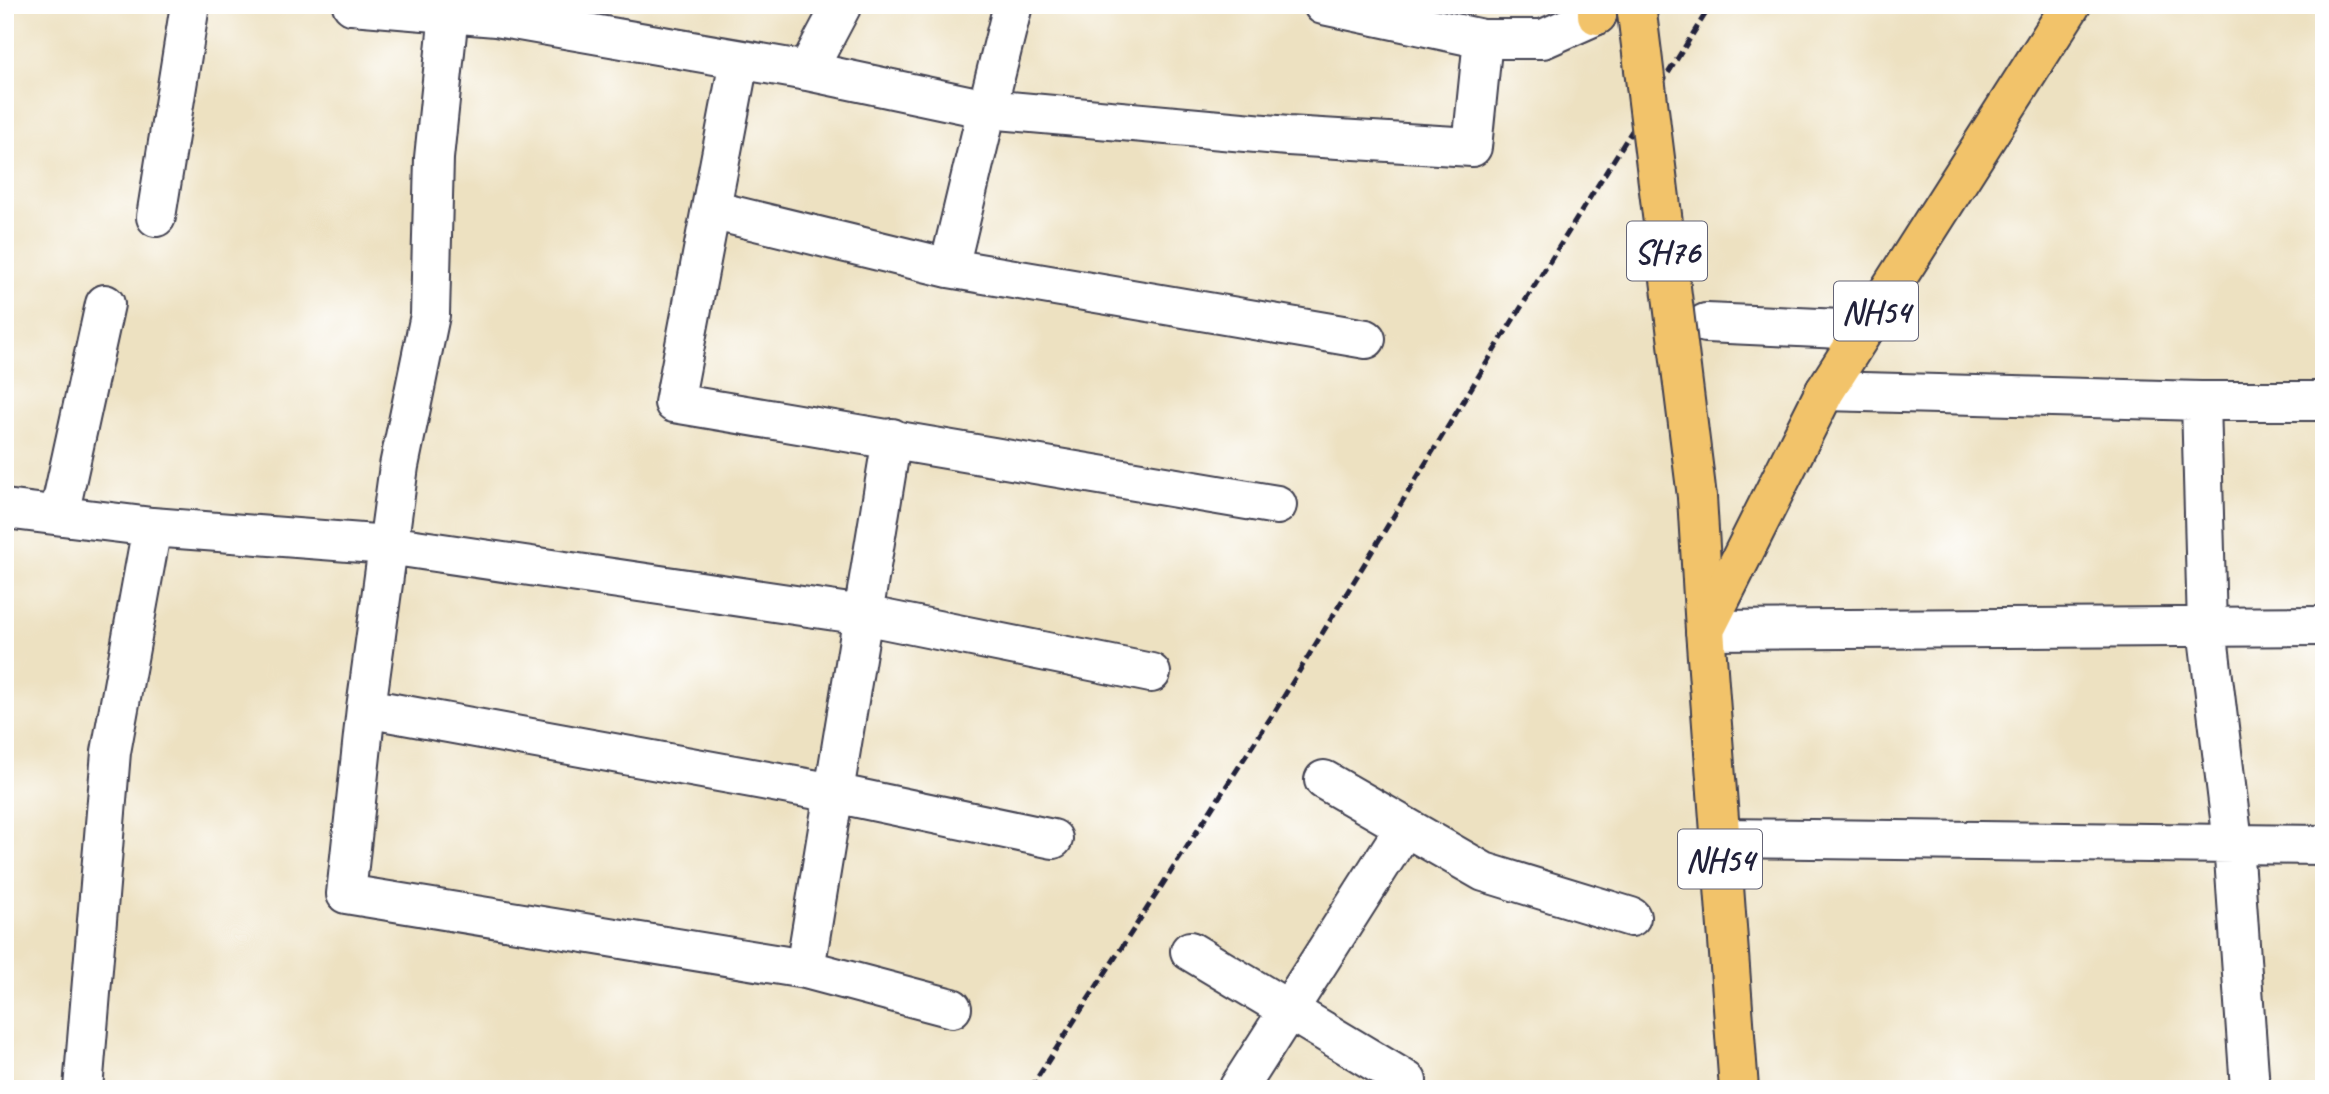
<svg xmlns="http://www.w3.org/2000/svg" width="2329" height="1094" font-family="Caveat,sans-serif">
	<style>
		.lines { fill: none; stroke-linecap: round; stroke-linejoin: round }
		.minor-casing { stroke: #403f4f; stroke-width: 42 }
		.major-casing { stroke: #403f4f; stroke-width: 42 }
		.highway-casing { stroke: #403f4f; stroke-width: 42 }
		.minor { stroke: #fff; stroke-width: 38 }
		.major { stroke: #f2c36a; stroke-width: 38 }
		.highway { stroke: #f2c36a; stroke-width: 38 }
		.rail { stroke: #22223b; stroke-width: 5; stroke-dasharray: 10 5; stroke-linecap: butt }
		.major-bridge-casing { stroke: #403f4f; stroke-width: 42; stroke-linecap: butt }
		.major-bridge { stroke: #f2c36a; stroke-width: 38 }
		.labels { text-anchor: middle; stroke-width: 5; stroke-linejoin: round; paint-order: stroke }
		.shield { fill: #fff; stroke: #646476; stroke-width: 2 }
		.shield-label { font-size: 33px; font-weight: bold; fill: #22223b }
	</style>
	<rect width="100%" height="100%" fill="#fff"/>
	<filter id="ink" filterUnits="userSpaceOnUse"><feTurbulence type="fractalNoise" baseFrequency=".0143" numOctaves="2"/><feDisplacementMap in="SourceGraphic" scale="14" xChannelSelector="R" yChannelSelector="G"/><feConvolveMatrix kernelMatrix="1 2 1 2 8 2 1 2 1" color-interpolation-filters="sRGB"/></filter>
	<filter id="wash" filterUnits="userSpaceOnUse"><feTurbulence type="fractalNoise" baseFrequency=".00686" numOctaves="4" result="noise"/><feDisplacementMap in="SourceGraphic" scale="28" xChannelSelector="R" yChannelSelector="G"/><feGaussianBlur stdDeviation="1.57" result="paint"/><feColorMatrix in="noise" values="0 0 0 0 0 0 0 0 0 0 0 0 0 0 0 0 0 1.4 0 .05"/><feComposite in="paint" operator="in"/></filter>
	<g filter="url(#wash)">
		<rect width="100%" height="100%" fill="#ede1c1"/>
	</g>
	<g filter="url(#ink)">
		<g class="lines">
			<!-- minor casing -->
			<g class="minor-casing">
				<path id="minor" d="M352 5 496 17 807 71 987 109 1013 5
					M1323 5 1483 39
					M449 13 434 158 430 315 399 466 366 708 346 894 805 969 952 1008
					M739 61 674 403 1277 505
					M807 71 842 5
					M711 210 949 268 1366 339
					M156 217 190 5
					M949 268 987 109 1288 136 1472 147 1483 39H1543L1597 15
					M1706 323 1864 330
					M1825 391 2201 401H2324
					M2201 401 2207 628 2233 843 2250 1089
					M5 509 152 527 388 545 863 615 1151 673
					M59 515 105 304
					M1705 630 2324 626
					M366 708 834 793 1053 839
					M1324 780 1484 872 1631 917
					M1719 838 2324 845
					M1190 951 1407 1081
					M805 969 892 438
					M83 1089 111 752 152 527
					M1238 1089 1405 827"/>
			</g>
			<!-- major casing -->
			<g class="major-casing">
				<path id="major" d="M1597 5V15
					M1697 497 1705 630"/>
			</g>
			<!-- highway casing -->
			<g class="highway-casing">
				<path id="highway" d="M1739 1089 1705 630 1825 391 2071 5"/>
			</g>
			<!-- minor -->
			<use href="#minor" class="minor"/>
			<!-- major -->
			<use href="#major" class="major"/>
			<!-- highway -->
			<use href="#highway" class="highway"/>
			<!-- rail -->
			<path class="rail" d="M1030 1089 1275 711 1503 336 1711 5"/>
			<!-- major-bridge casing -->
			<g class="major-bridge-casing">
				<path id="major-bridge" d="M1636 5 1697 497"/>
			</g>
			<!-- major-bridge -->
			<use href="#major-bridge" class="major-bridge"/>
		</g>
	</g>
	<g class="labels">
		<!-- shield labels -->
		<g class="shield">
			<rect x="1627" y="221.5" width="80" height="59" rx="5"/>
			<rect x="1834" y="281.5" width="84" height="59" rx="5"/>
			<rect x="1678" y="829.5" width="84" height="59" rx="5"/>
		</g>
		<g class="shield-label">
			<text x="1667" y="263">SH76</text>
			<text x="1876" y="323">NH54</text>
			<text x="1720" y="871">NH54</text>
		</g>
	</g>
	<!-- margin -->
	<rect width="2329" height="1094" fill="none" stroke="#fff" stroke-width="28"/>
</svg>
